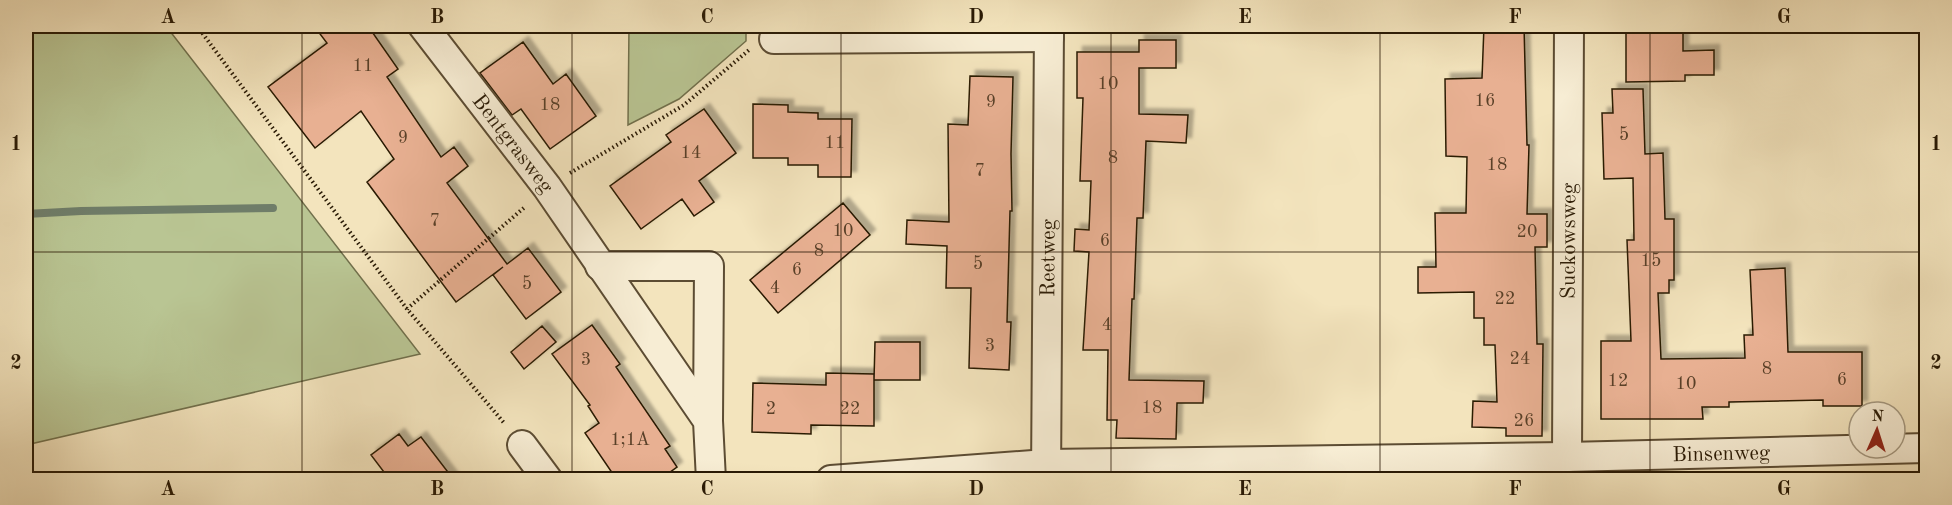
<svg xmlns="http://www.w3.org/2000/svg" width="1952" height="505" font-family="'Old Standard TT',serif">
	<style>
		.green { fill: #b9c593; stroke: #71704c; stroke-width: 1.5 }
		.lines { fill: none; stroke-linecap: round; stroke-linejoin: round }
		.stream { stroke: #6f7d69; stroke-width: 8 }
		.building { fill: #e8b092; stroke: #291a05; stroke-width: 1.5; filter: url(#shadow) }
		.minor-casing { stroke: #5c4c33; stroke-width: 32 }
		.path { stroke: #291a05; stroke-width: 4; stroke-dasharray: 1.5 3; stroke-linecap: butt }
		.minor { stroke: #f7edd4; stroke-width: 28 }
		.grid { fill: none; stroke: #291a05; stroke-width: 1.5; stroke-opacity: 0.55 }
		.labels { text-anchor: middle; stroke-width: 4.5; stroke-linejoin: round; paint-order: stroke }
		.number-label { font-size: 18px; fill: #594028 }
		.street-label { font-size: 21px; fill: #291a05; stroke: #f7edd4 }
		.neatline { fill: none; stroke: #291a05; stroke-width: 2 }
		.grid-label { font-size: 20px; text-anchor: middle; font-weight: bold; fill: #291a05 }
	</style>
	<defs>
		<filter id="shadow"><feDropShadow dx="5.5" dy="-5.5" stdDeviation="1.5" flood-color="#0004"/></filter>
	</defs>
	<rect width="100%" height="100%" fill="#f3e4bd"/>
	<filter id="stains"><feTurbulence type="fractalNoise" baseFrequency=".00333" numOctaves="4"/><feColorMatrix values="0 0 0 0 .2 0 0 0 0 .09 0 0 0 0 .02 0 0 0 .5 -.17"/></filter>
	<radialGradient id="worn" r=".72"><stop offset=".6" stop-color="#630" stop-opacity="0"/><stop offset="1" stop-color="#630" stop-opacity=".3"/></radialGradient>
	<!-- green -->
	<path class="green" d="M26 26H166L420 354 26 445Z
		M629 26H746V41L679 99 628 125Z"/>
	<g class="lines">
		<!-- stream -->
		<path class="stream" d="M26 214 81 211 273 208"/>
	</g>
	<!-- building -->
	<path class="building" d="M314 26H368L398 69 387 77 441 157 454 147 468 166 447 183 507 264 528 248 561 292 526 319 493 275 503 267 456 302 367 182 394 159 361 111 315 148 268 87 327 43Z
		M1484 26H1524L1527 145H1529L1527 214H1547V247H1535L1537 344H1543L1542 436H1506V428L1472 427 1473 401 1497 402 1495 345H1484V318H1474V292L1418 293V267H1436L1435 213H1466L1467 157 1446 156 1445 79 1482 78Z
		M1626 26H1683V51L1714 50V75H1685V81L1626 82Z
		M1139 40H1176V68H1139V114L1188 115 1186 143 1146 141 1143 218H1137L1134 299H1132L1129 380 1204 381 1203 403H1177L1176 439 1116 438 1117 420H1107L1108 350H1083L1089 252 1074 251 1075 229 1089 230 1091 181H1080L1083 98H1077V52H1139Z
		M523 42 553 84 566 74 596 116 550 149 521 109 512 115 480 73Z
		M970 76 1013 77 1011 154 1012 211H1010L1007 322H1011L1009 370 969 368 971 288H946L947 246 906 244 907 220 949 222 948 124 968 125Z
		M1612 89H1643L1645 154 1663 153 1665 219H1674V280H1669V293H1658L1661 359 1745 358 1744 335H1753L1750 270 1785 268 1788 352H1862V406H1823V400L1729 402V407H1702L1703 419H1601V341H1631L1627 240H1634L1633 178 1604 179 1602 113H1613Z
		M753 104 788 105V112L818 113V119H852L851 177H818V165H788V158H753Z
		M704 109 736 153 699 181 714 202 694 216 682 199 641 229 610 186 671 142 666 135Z
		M843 203 870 235 778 313 750 280Z
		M592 325 620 364 616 367 670 446 665 449 677 467 659 480H617L585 433 599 423 588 406 590 405 552 354Z
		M542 326 556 342 524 369 511 352Z
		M875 342H920V380H874Z
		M826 373 874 374V426L811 425V434L752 432 753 383 826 385Z
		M399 434 408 446 421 437 454 480H390L371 455Z"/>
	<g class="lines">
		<!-- minor casing -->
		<g class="minor-casing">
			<g id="minor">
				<path id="s1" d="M423 26 547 187 708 421 711 480"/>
				<path d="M774 39 1049 37"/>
				<path d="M600 266H709L708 421"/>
				<path d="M522 445 548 480"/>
				<path id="s2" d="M1567 457 1569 26"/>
				<path id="s3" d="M831 480 1046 464 1567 457 1926 448"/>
				<path id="s4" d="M1046 480 1049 26"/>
			</g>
		</g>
		<!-- path -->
		<path class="path" d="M197 26 407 309 505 424
			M570 173 684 105 749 50
			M407 309 526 206"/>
		<!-- minor -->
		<use href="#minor" class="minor"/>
	</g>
	<!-- grid -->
	<path class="grid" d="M302 26V480M572 26V480M841 26V480M1111 26V480M1380 26V480M1650 26V480M26 252H1926"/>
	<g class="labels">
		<!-- number labels -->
		<g class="number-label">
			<text x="363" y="71">11</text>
			<text x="1108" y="89">10</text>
			<text x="1485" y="106">16</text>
			<text x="991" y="107">9</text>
			<text x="550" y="110">18</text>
			<text x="1624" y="140">5</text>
			<text x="403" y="143">9</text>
			<text x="835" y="148">11</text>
			<text x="691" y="158">14</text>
			<text x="1113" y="163">8</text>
			<text x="1497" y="170">18</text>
			<text x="980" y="176">7</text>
			<text x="435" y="226">7</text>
			<text x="843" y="236">10</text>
			<text x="1527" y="237">20</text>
			<text x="1105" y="246">6</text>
			<text x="819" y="256">8</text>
			<text x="1651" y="266">15</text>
			<text x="978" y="269">5</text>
			<text x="797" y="275">6</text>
			<text x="527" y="289">5</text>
			<text x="775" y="293">4</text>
			<text x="1505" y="304">22</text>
			<text x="1107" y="330">4</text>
			<text x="990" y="351">3</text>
			<text x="1520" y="364">24</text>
			<text x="586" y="365">3</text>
			<text x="1767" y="374">8</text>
			<text x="1842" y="385">6</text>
			<text x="1618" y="386">12</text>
			<text x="1686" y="389">10</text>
			<text x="1152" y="413">18</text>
			<text x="771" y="414">2</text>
			<text x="850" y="414">22</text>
			<text x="1524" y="426">26</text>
			<text x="630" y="445">1;1A</text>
		</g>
		<!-- street labels -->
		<g class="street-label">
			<text dy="7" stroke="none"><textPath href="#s1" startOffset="148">Bentgrasweg</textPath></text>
			<text dy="7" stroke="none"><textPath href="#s2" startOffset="216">Suckowsweg</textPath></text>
			<text dy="7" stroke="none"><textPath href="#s4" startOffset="222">Reetweg</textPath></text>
			<text dy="7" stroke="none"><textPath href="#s3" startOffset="891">Binsenweg</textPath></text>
		</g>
	</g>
	<!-- margin -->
	<rect width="1952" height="505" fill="none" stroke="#f3e4bd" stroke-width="66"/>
	<!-- north arrow -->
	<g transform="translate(1877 430) rotate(3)"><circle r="28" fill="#f7edd4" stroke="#a59981" stroke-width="1.5"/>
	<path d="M0-4.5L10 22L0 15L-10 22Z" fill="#8f2418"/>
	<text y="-9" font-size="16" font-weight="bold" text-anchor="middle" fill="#291a05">N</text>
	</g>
	<rect x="33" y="33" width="1886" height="439" class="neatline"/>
	<g class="grid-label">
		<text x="168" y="23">A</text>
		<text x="437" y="23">B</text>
		<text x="707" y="23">C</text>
		<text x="976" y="23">D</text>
		<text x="1245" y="23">E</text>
		<text x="1515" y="23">F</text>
		<text x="1784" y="23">G</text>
		<text x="16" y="150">1</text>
		<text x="1936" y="150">1</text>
		<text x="16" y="369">2</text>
		<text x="1936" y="369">2</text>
		<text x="168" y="495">A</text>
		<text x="437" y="495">B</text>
		<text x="707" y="495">C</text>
		<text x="976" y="495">D</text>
		<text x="1245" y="495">E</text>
		<text x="1515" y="495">F</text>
		<text x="1784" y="495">G</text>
	</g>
	<rect width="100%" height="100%" filter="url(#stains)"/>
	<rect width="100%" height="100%" fill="url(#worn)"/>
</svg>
